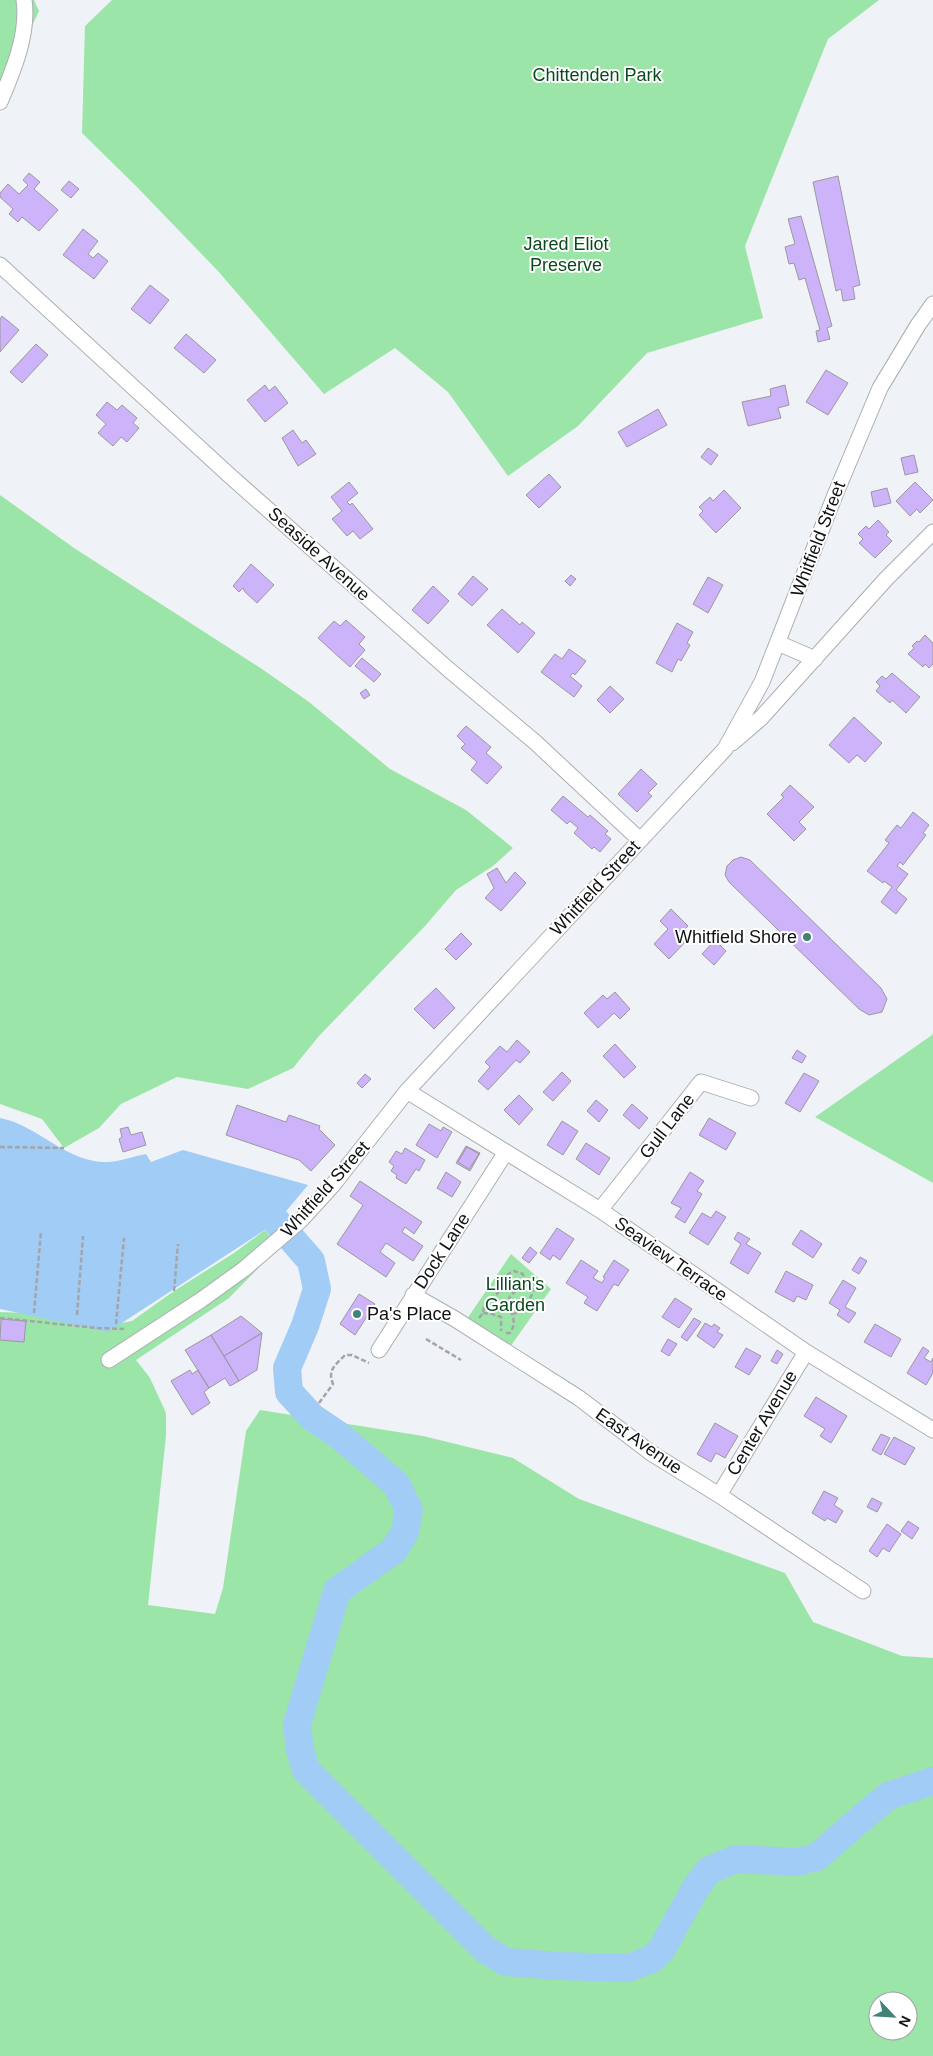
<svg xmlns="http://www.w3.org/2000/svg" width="933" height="2056" font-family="Arial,sans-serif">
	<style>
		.green { fill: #9ce5a8; fill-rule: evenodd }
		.water { fill: #a0ccf6 }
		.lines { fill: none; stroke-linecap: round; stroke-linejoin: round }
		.river { stroke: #a0ccf6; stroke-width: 28 }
		.building { fill: #cdb3f9; stroke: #9b999e }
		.minor-casing { stroke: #abaeb2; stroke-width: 17 }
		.path { stroke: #a3a5a8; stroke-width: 2.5; stroke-dasharray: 5 2.5; stroke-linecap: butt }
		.minor { stroke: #fff; stroke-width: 15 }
		.poi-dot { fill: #408478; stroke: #fff; stroke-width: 2 }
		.labels { text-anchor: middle; stroke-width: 4; stroke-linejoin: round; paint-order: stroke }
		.park-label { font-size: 18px; fill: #0a491e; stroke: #fff }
		.street-label { font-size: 18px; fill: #101112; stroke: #fff }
		.poi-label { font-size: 18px; fill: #101112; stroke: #fff; text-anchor: end }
	</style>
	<rect width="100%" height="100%" fill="#eff2f6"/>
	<!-- green -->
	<path class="green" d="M0 0H34L39 11 0 96Z
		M112 0H879L828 39 745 246 763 318 647 353 578 426 508 476 448 392 395 348 324 394 218 271 136 186 82 133 85 26Z
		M0 495 74 548 262 669 309 702 390 769 466 810 513 848 493 866 456 890 425 926 319 1036 293 1068 248 1089 177 1077 121 1104 99 1128 64 1148 42 1119 0 1104Z
		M933 1033V1183L815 1117 932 1035Z
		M265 1230 279 1247 229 1298 136 1360 150 1378 166 1413V1436L148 1605 215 1614 223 1588 246 1431 260 1410 423 1436 513 1458 579 1499 785 1573 813 1622 902 1656 933 1658V2056H0V1312L77 1315 116 1324 132 1321 174 1291 234 1253ZM878 2001H908V2031H878Z
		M511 1254 551 1289 510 1347 467 1319Z"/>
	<!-- water -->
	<path class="water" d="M0 1118C37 1125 65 1161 104 1162 117 1163 133 1156 146 1154L151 1162 183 1150 308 1185 277 1222 108 1332 0 1309Z"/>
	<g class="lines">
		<!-- river -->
		<path class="river" d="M277 1222 311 1261 317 1289 305 1326 287 1368 289 1392 312 1417 340 1436 397 1485 409 1510 405 1532 394 1550 337 1591 297 1724 300 1750 306 1770 486 1950 506 1962 558 1966 628 1968 652 1959 662 1949 695 1889 709 1870 736 1859 797 1862 817 1857 850 1828 888 1796 933 1781"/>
	</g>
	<!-- building -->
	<path class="building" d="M29 173 40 182 34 189 58 210 39 231 22 217 18 222 9 214 13 209 0 197V193L8 184 19 194 28 185 23 180Z
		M838 176 860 285 853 287 855 299 843 301 841 289 836 291 813 182Z
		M69 181 79 189 71 198 61 190Z
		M801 216 832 326 827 328 830 339 818 342 816 331 820 330 805 278 799 280 794 263 789 264 785 247 795 244 788 219Z
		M83 229 98 241 88 254 93 258 98 253 108 261 94 279 63 255Z
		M150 285 169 300 150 324 131 309Z
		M2 316 19 330 0 352V319Z
		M186 334 216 360 204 373 174 348Z
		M36 344 48 355 22 383 10 372Z
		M826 370 848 383 828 415 806 402Z
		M265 385 269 391 275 386 288 403 265 422 247 400Z
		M785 385 789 405 778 408 781 418 748 426 742 402 771 396 770 389Z
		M107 402 117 410 122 405 137 418 133 423 139 428 127 442 121 437 113 446 98 433 106 424 96 415Z
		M658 409 667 425 627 447 618 432Z
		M293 430 302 443 306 440 316 454 298 466 282 438Z
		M708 448 718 455 711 465 701 457Z
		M914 455 918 472 905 475 901 458Z
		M549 474 561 487 539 508 526 495Z
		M349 482 358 493 347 502 350 505 352 503 373 529 360 539 353 531 347 536 332 519 342 511 331 497Z
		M915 482 933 500 920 513 917 509 910 516 896 501Z
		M887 488 891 503 874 507 871 492Z
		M724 490 741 508 716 533 699 515 703 511 699 507 710 497 713 501Z
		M878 520 889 532 886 535 892 541 875 558 859 543 863 539 858 534 866 526 869 529Z
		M251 564 274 585 257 603 245 592 243 588 239 592 233 586Z
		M571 575 576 579 570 586 565 581Z
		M473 576 488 589 472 606 458 594Z
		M708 577 723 585 708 613 693 604Z
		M433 586 449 601 428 624 412 610Z
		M502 609 520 625 522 622 535 633 518 653 487 625Z
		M346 620 365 637 359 644 365 650 350 667 318 638 334 621 340 626Z
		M677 623 693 632 687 643 690 645 681 661 678 659 672 672 656 663Z
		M925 635 933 643V664L929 668 925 664 923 667 908 654 914 648 912 646 917 641 919 642Z
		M569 649 586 661 575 675 573 673 570 676 582 686 574 697 541 672 555 654 562 659Z
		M362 658 381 674 374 682 355 666Z
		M892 673 920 697 906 713 892 700 890 703 876 691 880 686 876 682 882 676 886 679Z
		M610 686 624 699 610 713 597 700Z
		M366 689 370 695 364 699 360 693Z
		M854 717 882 743 865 762 857 755 849 763 829 745Z
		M466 726 491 747 486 753 502 767 487 784 471 770 477 762 461 748 465 744 457 736Z
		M641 769 657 784 648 793 652 796 637 812 618 794Z
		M790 785 814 807 799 822 806 829 794 841 767 814 784 797 781 795Z
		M563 796 588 817 590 815 608 831 605 834 611 839 600 852 594 847 592 849 574 833 578 828 570 821 567 824 551 810Z
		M913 812 929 825 923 833 926 835 903 865 900 862 897 866 908 874 896 890 907 899 896 914 881 902 892 887 884 881 883 883 867 871 889 843 885 840 897 825 901 828Z
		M741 857 750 860 881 988 887 999 882 1012 869 1015 859 1009 729 882 725 875 727 866 733 860Z
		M497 868 506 883 515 872 526 883 501 911 485 898 494 888 487 874Z
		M671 909 688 926 683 931 690 937 669 959 654 944 668 929 660 921Z
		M461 933 472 944 456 960 445 949Z
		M715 940 726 951 714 965 702 954Z
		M436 988 455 1008 434 1029 414 1009Z
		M615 992 630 1009 620 1019 614 1013 598 1028 584 1013 603 995 607 999Z
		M517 1040 530 1052 520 1063 516 1060 488 1090 478 1081 490 1067 485 1062 500 1046 507 1052Z
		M615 1044 636 1067 624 1078 603 1056Z
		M797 1050 806 1056 802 1063 792 1058Z
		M562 1072 571 1081 553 1101 543 1092Z
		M804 1073 819 1081 800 1112 785 1103Z
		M365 1074 371 1079 362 1088 357 1083Z
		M519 1095 533 1109 519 1125 504 1110Z
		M596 1100 608 1110 599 1122 587 1111Z
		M632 1104 648 1118 639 1129 623 1115Z
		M237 1105 286 1122 289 1115 320 1126 319 1129 335 1145 311 1171 299 1160 226 1135Z
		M709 1118 736 1133 726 1150 699 1135Z
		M562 1121 578 1131 563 1155 547 1145Z
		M429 1124 441 1131 443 1127 452 1132 437 1158 416 1145Z
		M128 1127 131 1135 142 1132 146 1145 123 1152 119 1139 122 1137 120 1129Z
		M586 1143 610 1158 599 1175 576 1159Z
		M466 1146 480 1153 470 1171 456 1163Z
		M467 1147 479 1154 469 1169 458 1162Z
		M405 1148 425 1160 419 1171 416 1169 406 1184 396 1178 397 1175 391 1171 394 1166 389 1162 396 1151 402 1154Z
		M446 1172 461 1182 452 1197 437 1188Z
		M690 1172 704 1181 697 1191 702 1194 685 1223 675 1217 681 1208 671 1203Z
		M360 1181 422 1222 414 1234 405 1227 402 1232 423 1246 413 1261 386 1243 380 1252 395 1263 386 1277 337 1244 363 1205 350 1196Z
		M716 1211 726 1217 708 1245 689 1233 702 1213 711 1218Z
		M557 1228 574 1239 560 1260 553 1255 550 1260 540 1253Z
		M801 1230 822 1244 813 1258 792 1244Z
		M738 1232 750 1239 746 1244 761 1253 748 1274 730 1263 741 1244 734 1239Z
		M530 1247 537 1253 529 1263 522 1258Z
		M860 1257 867 1261 859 1274 852 1270Z
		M581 1260 598 1271 593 1278 602 1283 605 1278 603 1277 614 1260 629 1270 618 1286 614 1284 597 1311 584 1303 588 1297 566 1283Z
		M786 1271 813 1285 806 1300 797 1296 794 1302 775 1292Z
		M843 1280 856 1288 845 1307 856 1313 849 1323 837 1315 840 1310 829 1303Z
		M359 1294 375 1304 355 1335 340 1324Z
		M675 1298 692 1309 679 1328 662 1317Z
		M241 1316 262 1333 224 1356 211 1335Z
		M694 1318 701 1322 687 1341 681 1337Z
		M1 1319 26 1321 24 1342 0 1340Z
		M705 1323 712 1327 714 1324 720 1328 717 1332 723 1335 714 1348 697 1336Z
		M875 1324 901 1339 891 1357 864 1342Z
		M262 1333 257 1370 239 1381 224 1356Z
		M211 1335 239 1381 230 1386 225 1378 209 1388 185 1350Z
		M668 1339 677 1344 669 1356 661 1351Z
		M923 1347 929 1351 924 1358 931 1362 933 1358V1373L926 1385 907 1373Z
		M746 1348 761 1356 749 1375 735 1367Z
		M777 1350 783 1354 777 1364 771 1361Z
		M190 1370 192 1374 198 1370 209 1388 204 1392 210 1403 192 1415 171 1381Z
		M816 1397 847 1416 831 1443 820 1436 825 1429 804 1416Z
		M715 1423 738 1436 725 1458 716 1453 711 1462 697 1454Z
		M881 1434 890 1438 881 1455 872 1450Z
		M894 1437 915 1448 905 1465 884 1454Z
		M824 1491 838 1498 834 1505 843 1511 836 1523 827 1518 825 1521 812 1513Z
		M872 1498 882 1503 877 1512 867 1507Z
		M908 1521 919 1528 912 1539 901 1531Z
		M887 1524 901 1534 889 1552 883 1548 877 1557 869 1551Z"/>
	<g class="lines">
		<!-- minor casing -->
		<g class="minor-casing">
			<path id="minor" d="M0 102C13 71 29 34 24 0
				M0 265 229 475 448 669 535 742 640 840
				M778 643 815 659
				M732 743 761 718 886 579 933 532
				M407 1091 600 1210 806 1352 933 1430
				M600 1210 701 1082 751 1098
				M413 1295 455 1319 579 1398 651 1453 719 1495 863 1591
				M379 1350 506 1152
				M109 1360 201 1300 244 1269 301 1220 332 1186 407 1091 725 749 762 682 835 495 880 388 918 325 933 304
				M719 1495 806 1352"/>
		</g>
		<!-- path -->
		<path class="path" d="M0 1147 64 1148
			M174 1291 178 1244
			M34 1313 41 1231
			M483 1313 492 1314 501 1317V1331
			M514 1314C524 1307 530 1302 533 1291L530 1287 524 1284
			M77 1315 83 1236
			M0 1318 97 1328 124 1329
			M479 1318 483 1313 484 1306 497 1294 508 1274 514 1271 523 1274 524 1284
			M116 1324 124 1238
			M506 1333H510C520 1319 506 1309 510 1296L524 1284
			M426 1339 461 1360
			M319 1403 333 1384C327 1369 336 1365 345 1355H352L369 1363"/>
		<!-- minor -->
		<use href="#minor" class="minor"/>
	</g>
	<!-- markers -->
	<g class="poi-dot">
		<circle cx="807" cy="937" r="5"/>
		<circle cx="357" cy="1314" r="5"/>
	</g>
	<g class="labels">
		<!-- park labels -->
		<g class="park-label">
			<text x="597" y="81">Chittenden Park</text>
			<text x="566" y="250">Jared Eliot<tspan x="566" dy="21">Preserve</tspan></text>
			<text x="515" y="1290">Lillian's<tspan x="515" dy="21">Garden</tspan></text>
		</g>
		<!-- street labels -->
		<g class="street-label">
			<text transform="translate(818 539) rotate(-69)" y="6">Whitfield Street</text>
			<text transform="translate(319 554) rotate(42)" y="6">Seaside Avenue</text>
			<text transform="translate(595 888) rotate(-47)" y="6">Whitfield Street</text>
			<text transform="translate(667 1126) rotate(-52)" y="6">Gull Lane</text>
			<text transform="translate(325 1189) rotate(-48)" y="6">Whitfield Street</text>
			<text transform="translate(442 1251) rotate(-57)" y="6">Dock Lane</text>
			<text transform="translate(671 1259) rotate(35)" y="6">Seaview Terrace</text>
			<text transform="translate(762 1423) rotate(-59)" y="6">Center Avenue</text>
			<text transform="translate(639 1441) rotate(35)" y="6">East Avenue</text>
		</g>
		<!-- poi labels -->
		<g class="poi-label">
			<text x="797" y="943">Whitfield Shore</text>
			<text x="367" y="1320" text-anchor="start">Pa's Place</text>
		</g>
	</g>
	<!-- north arrow -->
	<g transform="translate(893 2016) rotate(115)"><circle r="24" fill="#ffffff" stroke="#9fa0a0"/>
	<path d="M0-4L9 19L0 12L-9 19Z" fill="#408478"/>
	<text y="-8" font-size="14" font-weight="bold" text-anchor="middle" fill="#101112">N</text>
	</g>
</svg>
